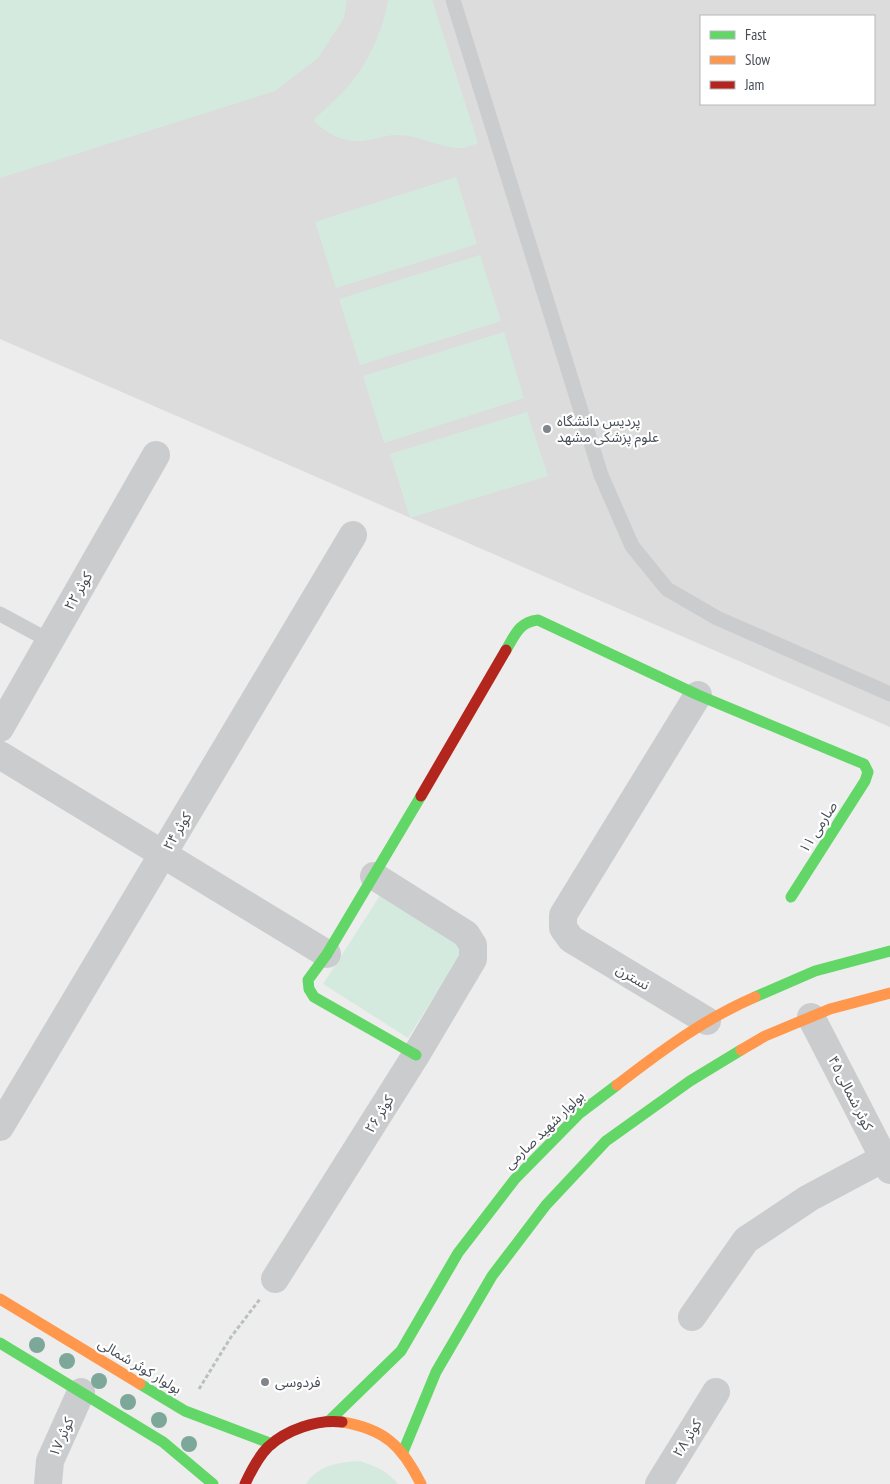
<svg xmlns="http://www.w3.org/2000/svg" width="890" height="1484" font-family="'PT Sans Narrow','Noto Sans Arabic',sans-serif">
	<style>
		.education { fill: #dcdcdc; fill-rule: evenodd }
		.green { fill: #d4eadf }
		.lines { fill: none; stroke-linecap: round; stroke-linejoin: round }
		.path { stroke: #b8c1bf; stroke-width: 3; stroke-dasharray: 4 2.5; stroke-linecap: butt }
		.lane { stroke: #caccce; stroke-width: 15 }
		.street { stroke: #caccce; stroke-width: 28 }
		.fast { stroke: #63d668; stroke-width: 11 }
		.slow { stroke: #ff974d; stroke-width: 11 }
		.jam { stroke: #b3261e; stroke-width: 11 }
		.tree { fill: #7da798 }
		.poi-dot { fill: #81858c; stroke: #fff; stroke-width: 2 }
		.labels { text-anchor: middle; stroke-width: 4.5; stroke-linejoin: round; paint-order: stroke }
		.poi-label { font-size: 14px; fill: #474d57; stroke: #fff; text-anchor: start }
		.street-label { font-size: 14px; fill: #474d57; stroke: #fff }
	</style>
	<rect width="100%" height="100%" fill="#eeeded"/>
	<!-- education -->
	<path class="education" d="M0 0H890V727L0 339ZM701 16H874V104H701Z"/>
	<!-- green -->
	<path class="green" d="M0 0H347L344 18 318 58 275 91 0 178Z
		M388 0H432L478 143C473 145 467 147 463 148 441 149 419 134 395 135 381 136 367 142 353 141 337 139 324 131 313 120 329 106 345 92 357 75 371 57 385 22 388 0Z
		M456 177 477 244 336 288 315 222Z
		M480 255 501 321 360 365 339 299Z
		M504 332 524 398 384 443 363 376Z
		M527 412 548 476 410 518 390 454Z
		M381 894 465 948 408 1038 323 984Z
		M360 1461C375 1466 388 1471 398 1484H306C318 1465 339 1462 360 1461Z"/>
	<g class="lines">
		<!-- path -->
		<path class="path" d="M199 1389 231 1337 260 1299"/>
		<!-- lane -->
		<path class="lane" d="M453 0 601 475 632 546 667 589 717 618 890 694
			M0 614 50 641"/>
		<!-- street -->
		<path class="street" d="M698 695 563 915V928L571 939 707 1021
			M0 728 156 455
			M0 755 327 954
			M811 1017 890 1170
			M0 1127 353 535
			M275 1279 416 1055 473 959V945L466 934 374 876
			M692 1317 746 1240 809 1198 884 1158 890 1157
			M48 1484 50 1461 81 1392
			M659 1484 716 1392"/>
		<!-- fast -->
		<path class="fast" d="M506 650C515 635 519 622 538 620L698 695 864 764 868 772 865 781 791 897
			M755 997 815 971 890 951
			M416 1055 314 997 309 989 308 980 327 954 421 796
			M0 1343 163 1442 213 1484
			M140 1384 185 1411 272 1444
			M329 1421 401 1351 458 1253 515 1179 580 1113 617 1085
			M403 1452 436 1372 492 1276 546 1205 606 1141 690 1081 741 1050"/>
		<!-- slow -->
		<path class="slow" d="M741 1050 765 1036 830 1009 890 993
			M617 1085C661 1051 704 1019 755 997
			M0 1299 140 1384
			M342 1422C385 1429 402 1446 421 1484"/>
		<!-- jam -->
		<path class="jam" d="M421 796 506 650
			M245 1484C251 1471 258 1457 268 1447 286 1430 317 1419 342 1422"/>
	</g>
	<!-- trees -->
	<g class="tree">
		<circle cx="37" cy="1345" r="8"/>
		<circle cx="67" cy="1361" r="8"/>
		<circle cx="99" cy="1381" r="8"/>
		<circle cx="128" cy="1402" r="8"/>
		<circle cx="159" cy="1420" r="8"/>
		<circle cx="189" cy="1444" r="8"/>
	</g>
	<!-- markers -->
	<g class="poi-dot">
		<circle cx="547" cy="429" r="5"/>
		<circle cx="265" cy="1382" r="5"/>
	</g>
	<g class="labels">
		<!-- poi labels -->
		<g class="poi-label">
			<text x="557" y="426">پردیس دانشگاه<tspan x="557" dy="16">علوم پزشکی مشهد</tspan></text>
			<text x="275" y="1387">فردوسی</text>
		</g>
		<!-- street labels -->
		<g class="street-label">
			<text transform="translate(78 591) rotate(-60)" y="5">کوثر ۲۲</text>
			<text transform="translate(818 827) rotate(-57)" y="5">صارمی ۱۱</text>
			<text transform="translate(177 831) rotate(-59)" y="5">کوثر ۲۴</text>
			<text transform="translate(633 977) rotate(31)" y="5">نسترن</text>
			<text transform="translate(851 1093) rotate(63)" y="5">کوثر شمالی ۴۵</text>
			<text transform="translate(379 1114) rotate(-58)" y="5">کوثر ۲۶</text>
			<text transform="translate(544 1130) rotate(-44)" y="5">بولوار شهید صارمی</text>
			<text transform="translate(140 1366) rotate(31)" y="5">بولوار کوثر شمالی</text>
			<text transform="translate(61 1437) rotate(-66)" y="5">کوثر ۱۷</text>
			<text transform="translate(687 1438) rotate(-58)" y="5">کوثر ۲۸</text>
		</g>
	</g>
	<!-- legend -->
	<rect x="700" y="15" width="175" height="90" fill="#ffffff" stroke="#b5b8bc"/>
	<rect x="710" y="31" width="25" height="8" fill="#63d668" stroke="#b5b8bc"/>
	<text x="745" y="40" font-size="15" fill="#474d57">Fast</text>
	<rect x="710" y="56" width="25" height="8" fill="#ff974d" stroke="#b5b8bc"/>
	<text x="745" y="65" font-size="15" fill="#474d57">Slow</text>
	<rect x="710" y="81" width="25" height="8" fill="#b3261e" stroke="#b5b8bc"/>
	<text x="745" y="90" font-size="15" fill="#474d57">Jam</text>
</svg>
